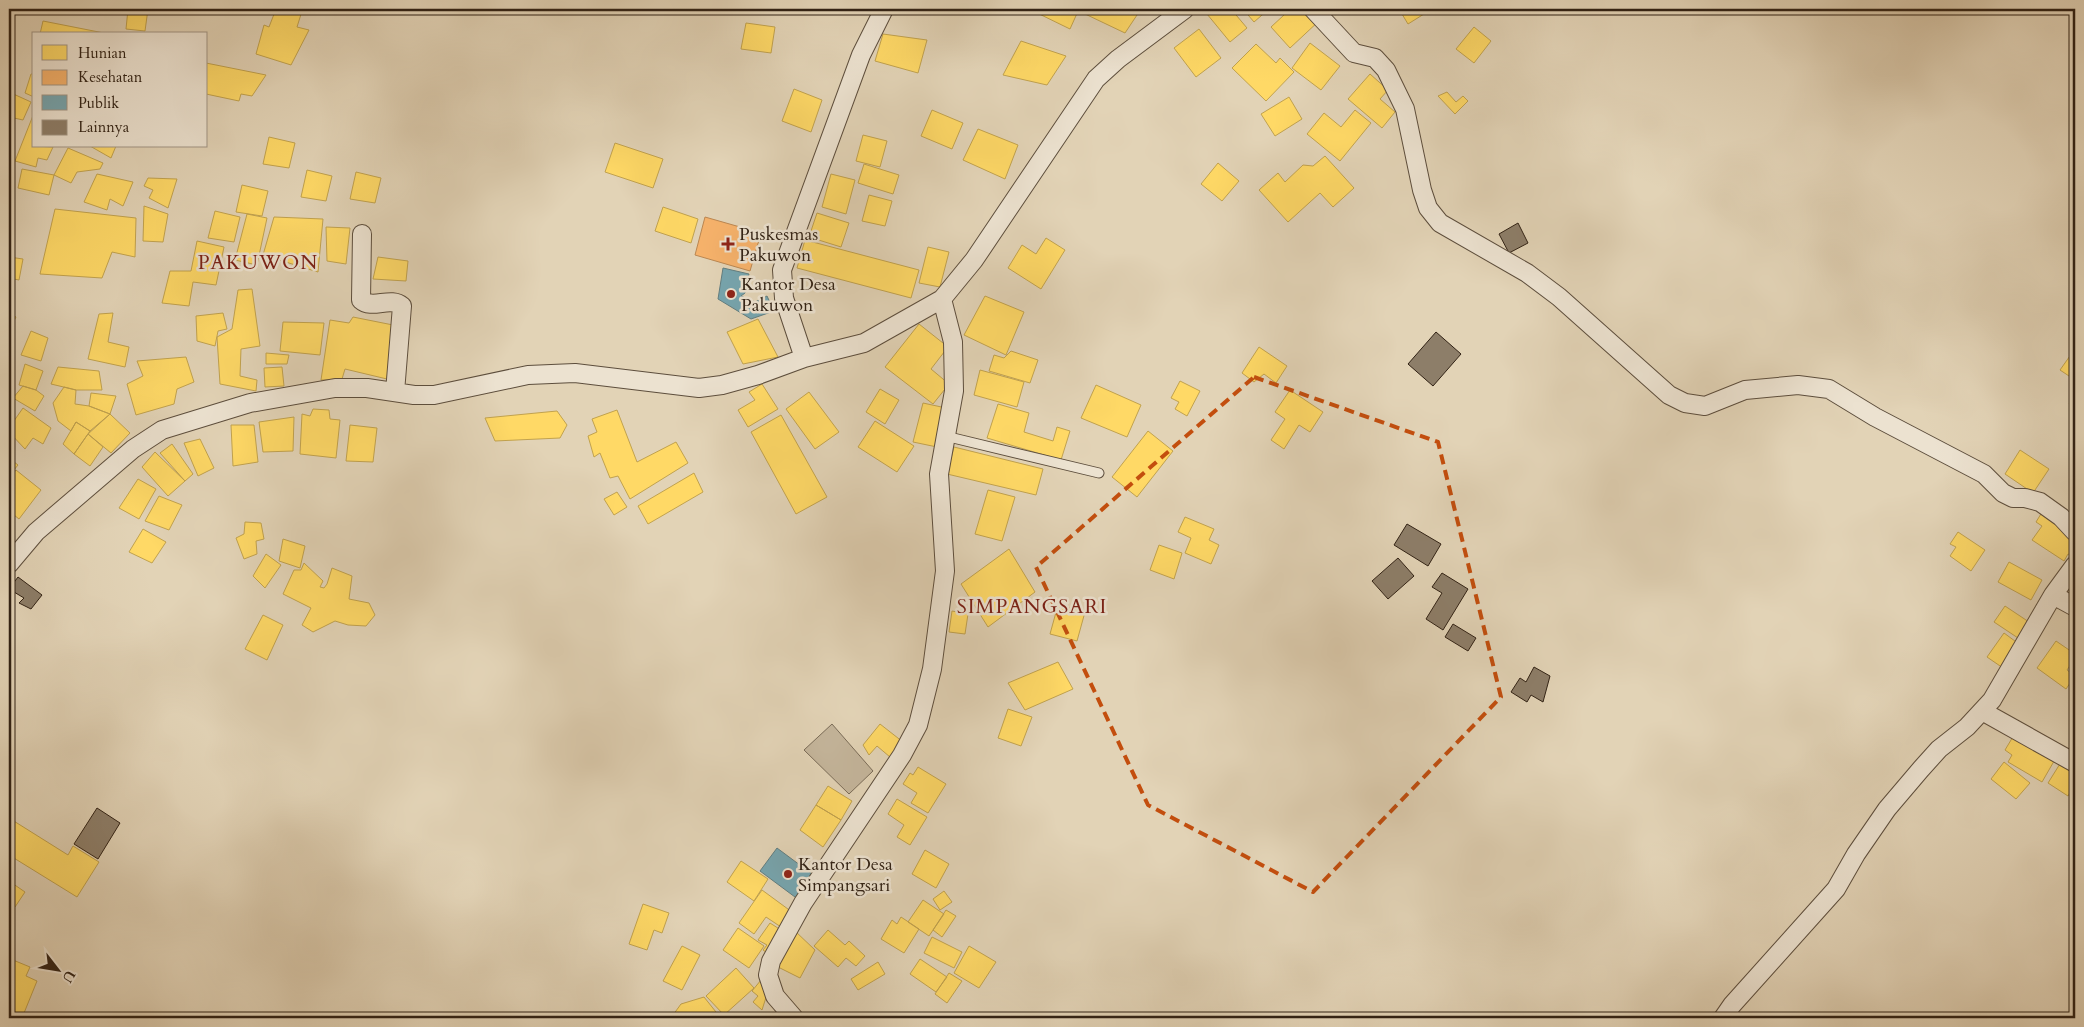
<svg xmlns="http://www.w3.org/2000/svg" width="2084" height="1027" font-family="Cardo,serif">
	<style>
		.green { fill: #c4b59b; stroke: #7a6c58 }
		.homes { fill: #ffd966; stroke: #c1a24e }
		.health { fill: #f6b26b; stroke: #bb8751 }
		.public { fill: #76a5af; stroke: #617e81 }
		.building { fill: #8d7e69; stroke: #312215 }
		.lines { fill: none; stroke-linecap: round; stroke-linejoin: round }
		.service-casing { stroke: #5d4e3d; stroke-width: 11 }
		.minor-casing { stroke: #5d4e3d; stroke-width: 20 }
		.service { stroke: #ece2d0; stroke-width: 9 }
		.minor { stroke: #ece2d0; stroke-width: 18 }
		.marked { fill: none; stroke: #c34e0e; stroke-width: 4; stroke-dasharray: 10 6; stroke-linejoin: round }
		.poi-dot { fill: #8f2418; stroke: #ece2d0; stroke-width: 2 }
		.labels { text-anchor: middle; stroke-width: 5; stroke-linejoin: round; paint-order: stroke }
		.poi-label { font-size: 18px; fill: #312215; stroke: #ece2d0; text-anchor: start }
		.quarter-label { font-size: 20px; letter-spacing: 1px; fill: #7a1f14; stroke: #ece2d0 }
	</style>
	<rect width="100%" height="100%" fill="#e2d3b6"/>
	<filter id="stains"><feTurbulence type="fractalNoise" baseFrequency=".004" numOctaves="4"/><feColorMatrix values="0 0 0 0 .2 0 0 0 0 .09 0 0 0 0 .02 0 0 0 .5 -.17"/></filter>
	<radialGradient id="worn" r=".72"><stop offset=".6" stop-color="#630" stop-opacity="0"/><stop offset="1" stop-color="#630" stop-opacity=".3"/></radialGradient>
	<!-- green -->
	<path class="green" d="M832 724 873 771 849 794 804 750Z"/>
	<!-- homes -->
	<path class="homes" d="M128 9H148L145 31 126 29Z
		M276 9 302 11 297 27 309 30 291 65 256 54 264 25 269 27Z
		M1029 9H1079L1070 29Z
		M1085 9H1141L1125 33 1083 13Z
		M1213 9H1231L1247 28 1230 42 1207 14Z
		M1243 9H1269L1254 22Z
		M1278 9H1309L1320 20 1290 48 1271 27 1284 15Z
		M1330 9H1343L1335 15Z
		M1399 9H1432L1408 24Z
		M43 21 109 34H40Z
		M746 23 775 27 771 53 741 49Z
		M1474 27 1491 41 1474 63 1456 49Z
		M1199 29 1221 58 1196 77 1174 48Z
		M883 34 927 40 918 73 875 61Z
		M1021 41 1066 56 1047 85 1003 75Z
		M1310 43 1340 66 1321 90 1292 68Z
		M1256 44 1276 63 1280 58 1294 72 1266 101 1232 68Z
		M206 63 266 75 252 96 241 94 239 101 206 94Z
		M31 74H34V97L25 93Z
		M1370 74 1388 90 1380 99 1395 112 1382 128 1348 99Z
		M794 89 822 100 811 132 782 121Z
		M9 92 31 102 23 120 14 118 9 129Z
		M1447 92 1456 102 1463 96 1468 101 1455 114 1438 96Z
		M1289 97 1302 119 1275 136 1261 114Z
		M932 110 963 123 952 149 921 136Z
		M1355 110 1371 123 1340 161 1307 134 1324 113 1341 127Z
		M34 113V146L53 147 47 160 38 158 36 167 15 161Z
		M978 129 1018 145 1005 179 963 160Z
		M863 135 887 141 880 167 856 161Z
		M269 137 295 143 289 168 263 164Z
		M615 143 663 159 653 188 605 172Z
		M90 146H116L111 158Z
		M68 148 103 163 100 169 77 172 71 183 54 175Z
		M1325 156 1354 188 1333 207 1320 193 1288 222 1259 190 1278 173 1285 182 1303 165 1313 166Z
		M1218 163 1239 181 1222 201 1201 184Z
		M864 164 899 175 893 194 858 183Z
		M9 167 13 168V199H9Z
		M22 169 54 175 49 195 18 188Z
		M307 170 332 176 326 201 301 197Z
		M356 172 381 178 375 203 350 199Z
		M97 174 133 182 123 206 110 199 107 210 84 202Z
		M831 174 855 180 846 214 822 207Z
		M148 178 177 179 168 208 149 198 153 190 144 186Z
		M242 185 268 191 262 216 236 212Z
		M869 195 892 201 885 226 862 221Z
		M144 206 168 214 163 242 143 241Z
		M663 207 698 219 691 243 655 231Z
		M55 209 136 218 135 257 112 252 102 278 40 274Z
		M215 211 240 217 234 242 208 238Z
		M817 213 849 223 841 247 809 237Z
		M247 214 267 218 257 265 235 260Z
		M274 217 323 219 318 272 263 255Z
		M326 227 350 228 346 264 327 261Z
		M1046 238 1065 250 1041 289 1008 268 1022 245 1036 254Z
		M805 240 919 270 911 298 797 268Z
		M197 241 224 247 216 285 193 282 189 306 162 303 170 271H191Z
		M928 247 949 252 940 287 919 283Z
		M9 257 23 259 19 280 9 278Z
		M378 257 408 261 406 281 373 279Z
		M252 289 260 346 241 349 240 376 257 380 256 391 220 384 217 337 232 329 238 290Z
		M985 296 1024 312 1006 355 964 335Z
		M9 312 16 317 9 330Z
		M113 313 108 342 129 347 125 367 88 359 99 314Z
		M223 313 227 329 218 331 215 346 197 341 196 316Z
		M353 317 393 325 387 379 345 369 342 379 321 380 330 320 349 323Z
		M758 319 778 357 743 364 727 332Z
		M283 322 324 323 320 355 280 351Z
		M919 324 948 347 931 369 949 384 933 404 885 367Z
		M31 331 48 338 41 361 21 355Z
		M1259 347 1287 366 1276 383 1264 374 1254 382 1242 373Z
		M1011 351 1038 360 1030 383 989 371 994 355 1004 358Z
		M266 353 289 355 287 364H266Z
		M2072 353 2075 355V373L2072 378 2060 370Z
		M186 357 194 382 177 389 174 404 136 415 127 384 143 376 137 361Z
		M25 364 43 371 36 390 19 385Z
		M58 367 99 371 102 390H76L51 384Z
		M282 367 284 386 265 387 264 368Z
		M980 370 1024 382 1017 407 974 395Z
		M1180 381 1200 391 1187 416 1175 409 1179 402 1171 398Z
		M762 384 778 409 748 427 738 410 755 400 749 392Z
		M1096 385 1141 405 1127 437 1081 418Z
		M23 386 36 390 44 396 35 411 13 398Z
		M64 387 76 390 75 404 89 406 110 414 90 431 76 422 71 431 58 421 53 403Z
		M880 389 899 400 885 424 866 412Z
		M1290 390 1323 412 1310 432 1299 425 1284 449 1271 440 1285 419 1275 412Z
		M809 392 839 432 815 449 786 409Z
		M91 393 116 396 110 414 89 406Z
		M2075 396V409L2069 404Z
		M923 403 946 408 937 447 913 442Z
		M998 404 1029 413 1024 432 1053 441 1057 427 1070 431 1061 460 987 438Z
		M23 408 51 428 43 444 33 438 25 449 9 432V428Z
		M313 409 329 410 330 419 340 420 336 458 300 454 302 414 310 416Z
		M617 410 637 462 676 442 688 463 630 499 618 476 610 478 600 453 594 457 588 436 597 432 592 419Z
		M557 411 567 425 560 438 495 441 485 418Z
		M110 414 130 433 111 453 88 434Z
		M781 415 827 497 796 514 751 432Z
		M294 417 293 451 263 452 259 422Z
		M875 421 914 446 897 472 858 447Z
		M76 422 90 431 74 454 63 444Z
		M231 425H254L258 462 233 466Z
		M350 425 377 428 373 462 346 461Z
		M1148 431 1173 451 1137 497 1112 477Z
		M88 434 103 447 90 466 74 454Z
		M200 439 214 468 198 476 184 443Z
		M172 444 193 474 185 481 160 453Z
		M954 447 1043 469 1036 495 947 474Z
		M2020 450 2049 469 2033 493 2005 474Z
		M155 452 185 481 168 496 142 467Z
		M9 458 18 465 9 476Z
		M16 470 41 490 19 519 9 511V479Z
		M694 473 703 492 648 524 638 506Z
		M138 479 156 489 139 519 119 508Z
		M988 490 1015 497 1002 541 975 534Z
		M617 492 627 507 614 515 604 499Z
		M159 496 182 505 169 530 145 521Z
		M2044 509 2075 537V553L2073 556 2068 554 2064 561 2032 540 2042 526 2036 522Z
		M1185 517 1214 529 1209 540 1219 545 1211 564 1185 553 1191 538 1178 532Z
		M245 522 261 523 264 539 256 541 257 554 244 559 236 538 244 534Z
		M143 529 166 542 152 563 129 552Z
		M1958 532 1985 550 1971 571 1950 556 1956 547 1950 544Z
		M283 539 305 546 300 568 279 561Z
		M1159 545 1182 553 1174 579 1150 570Z
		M1009 549 1035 592 988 627 961 584Z
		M266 554 281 565 265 588 253 576Z
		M2009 562 2042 580 2031 600 1998 582Z
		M304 563 323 581 320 587 324 588 327 584 332 568 352 576 349 599 369 603 375 615 366 626 348 625 335 621 313 632 302 625 311 608 283 594 294 570H301Z
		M1058 605 1085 612 1077 641 1050 634Z
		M2005 606 2029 622 2018 638 1994 622Z
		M952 611 968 614 965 634 949 632Z
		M263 615 283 625 267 660 245 649Z
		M2004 633 2019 644 2003 668 1987 657Z
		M2056 641 2075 654V658L2067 670 2075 676 2066 689 2037 668Z
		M1058 662 1073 689 1025 710 1008 683Z
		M1008 709 1032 717 1021 746 998 738Z
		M880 724 903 742 890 757 877 746 869 755 863 745Z
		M2014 735 2057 756 2042 782 2008 762 2012 755 2005 750Z
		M2063 759 2075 766V784L2068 796 2048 783Z
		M2004 762 2030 783 2016 799 1991 779Z
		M918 767 946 784 928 813 911 803 917 793 903 784 910 773 913 775Z
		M828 786 852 801 841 820 816 805Z
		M897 799 927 817 910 845 897 837 904 825 888 814Z
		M816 805 841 820 823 847 800 830Z
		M9 818 68 855 73 846 99 862 77 897 9 855Z
		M925 850 949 864 936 888 912 874Z
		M741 861 768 879 754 901 727 882Z
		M9 881 25 892 15 907 9 902Z
		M762 890 792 912 781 927 766 917 754 934 739 923Z
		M944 891 952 902 940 910 933 899Z
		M923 900 944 914 929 936 908 922Z
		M643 904 669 913 662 933 654 930 647 950 629 944Z
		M946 910 956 916 942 937 933 930Z
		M901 917 919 929 904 953 881 939 892 920 897 924Z
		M770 923 784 932 770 955 763 950 767 945 758 940Z
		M738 928 764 946 749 968 723 950Z
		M828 930 845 945 849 941 865 956 856 966 846 958 838 967 814 946Z
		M795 931 815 950 800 978 776 966Z
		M932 937 962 952 954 968 924 953Z
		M682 946 700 955 682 990 663 981Z
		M969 946 996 962 979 988 954 973Z
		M920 959 947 977 936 992 910 974Z
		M13 960 30 967 26 976 37 981 22 1018H9V969Z
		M878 962 885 974 858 990 851 979Z
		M736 968 754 988 724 1015 706 996Z
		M949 973 962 981 947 1003 935 994Z
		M761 980 768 991 762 1010 753 1002 758 996 752 991Z
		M704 997 720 1017 718 1018H673V1015L681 1004Z"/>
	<!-- health -->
	<path class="health" d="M705 217 761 233 750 271 695 255Z"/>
	<!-- public -->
	<path class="public" d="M723 268 749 274 745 293 741 296 755 302 767 296 774 311 751 319 718 299Z
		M777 848 816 877 799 900 760 871Z"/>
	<!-- building -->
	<path class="building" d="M1518 223 1528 243 1509 253 1499 234Z
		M1436 332 1461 354 1433 386 1408 364Z
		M1407 524 1441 544 1428 566 1394 545Z
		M1398 558 1414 576 1388 599 1372 581Z
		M1442 573 1468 589 1443 630 1426 619 1442 593 1432 587Z
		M18 577 42 595 31 609 19 603 24 598 9 589Z
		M1453 624 1476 638 1468 651 1445 637Z
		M1534 667 1550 676 1543 702 1531 695 1527 702 1511 692 1520 678 1526 682Z
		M97 808 120 823 98 859 74 844Z"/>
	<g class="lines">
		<!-- service casing -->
		<g class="service-casing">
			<path id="service" d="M945 436 1099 473"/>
		</g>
		<!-- minor casing -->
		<g class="minor-casing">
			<path id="minor" d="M1313 9 1354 53 1375 58 1386 70 1405 109 1422 190 1428 208 1440 223 1527 273 1559 297 1669 395 1685 403 1705 406 1745 390 1798 385 1829 389 1875 417 1984 474 2003 493 2013 498H2025L2040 502 2061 517 2075 532
				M362 234 361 300C372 310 391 296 402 306L395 392
				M804 358 784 298 782 270 861 55 884 9
				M9 564 36 532 133 449 162 430 250 403 335 388H367L414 395H434L528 375 575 373 699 388 722 385 758 375 804 358 864 343 942 299 974 260 1096 79 1118 59 1185 9
				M2075 565 2053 595 2075 607
				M1982 711 2075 763
				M794 1018 775 996 768 975 771 961 803 903 902 755 918 725 932 669 945 571 939 474 954 391 953 342 942 299
				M1723 1018 1732 1005 1836 889 1856 854 1887 809 1921 769 1939 749 1967 727 1992 700 2053 595"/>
		</g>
		<!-- service -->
		<use href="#service" class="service"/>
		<!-- minor -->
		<use href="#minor" class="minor"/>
	</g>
	<!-- marked area -->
	<path class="marked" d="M1254 377 1438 442 1501 697 1313 892 1148 805 1036 567Z"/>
	<!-- markers -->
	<g class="poi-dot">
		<path d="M725.5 236.5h5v5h5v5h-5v5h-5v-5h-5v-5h5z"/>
		<circle cx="731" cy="294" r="5"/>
		<circle cx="788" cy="874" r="5"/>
	</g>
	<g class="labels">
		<!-- poi labels -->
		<g class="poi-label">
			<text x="739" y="240">Puskesmas<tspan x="739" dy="21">Pakuwon</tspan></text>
			<text x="741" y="290">Kantor Desa<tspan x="741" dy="21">Pakuwon</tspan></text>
			<text x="798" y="870">Kantor Desa<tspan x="798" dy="21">Simpangsari</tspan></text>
		</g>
		<!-- quarter labels -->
		<g class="quarter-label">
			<text x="258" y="269">PAKUWON</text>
			<text x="1032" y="613">SIMPANGSARI</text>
		</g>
	</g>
	<!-- margin -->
	<rect width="2084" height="1027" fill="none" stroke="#e2d3b6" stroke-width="30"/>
	<rect x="10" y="10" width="2064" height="1007" fill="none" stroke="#312215" stroke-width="2.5"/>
	<rect x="15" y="15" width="2054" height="997" fill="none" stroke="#312215"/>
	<!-- legend -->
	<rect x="32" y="32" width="175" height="115" fill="#ece2d0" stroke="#a19585"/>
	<rect x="42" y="45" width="25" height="15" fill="#ffd966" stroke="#a19585"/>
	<text x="78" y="58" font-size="15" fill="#312215">Hunian</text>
	<rect x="42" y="70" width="25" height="15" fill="#f6b26b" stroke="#a19585"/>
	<text x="78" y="82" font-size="15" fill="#312215">Kesehatan</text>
	<rect x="42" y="95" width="25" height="15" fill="#76a5af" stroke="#a19585"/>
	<text x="78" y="108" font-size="15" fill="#312215">Publik</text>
	<rect x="42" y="120" width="25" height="15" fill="#8d7e69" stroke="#a19585"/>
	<text x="78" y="132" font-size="15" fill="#312215">Lainnya</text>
	<!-- north arrow -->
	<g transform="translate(58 970) rotate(121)" stroke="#ece2d0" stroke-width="4" paint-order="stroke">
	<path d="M0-4L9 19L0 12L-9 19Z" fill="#312215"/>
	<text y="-8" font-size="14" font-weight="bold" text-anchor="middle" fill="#312215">U</text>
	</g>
	<rect width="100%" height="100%" filter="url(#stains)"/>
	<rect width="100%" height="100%" fill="url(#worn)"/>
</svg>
